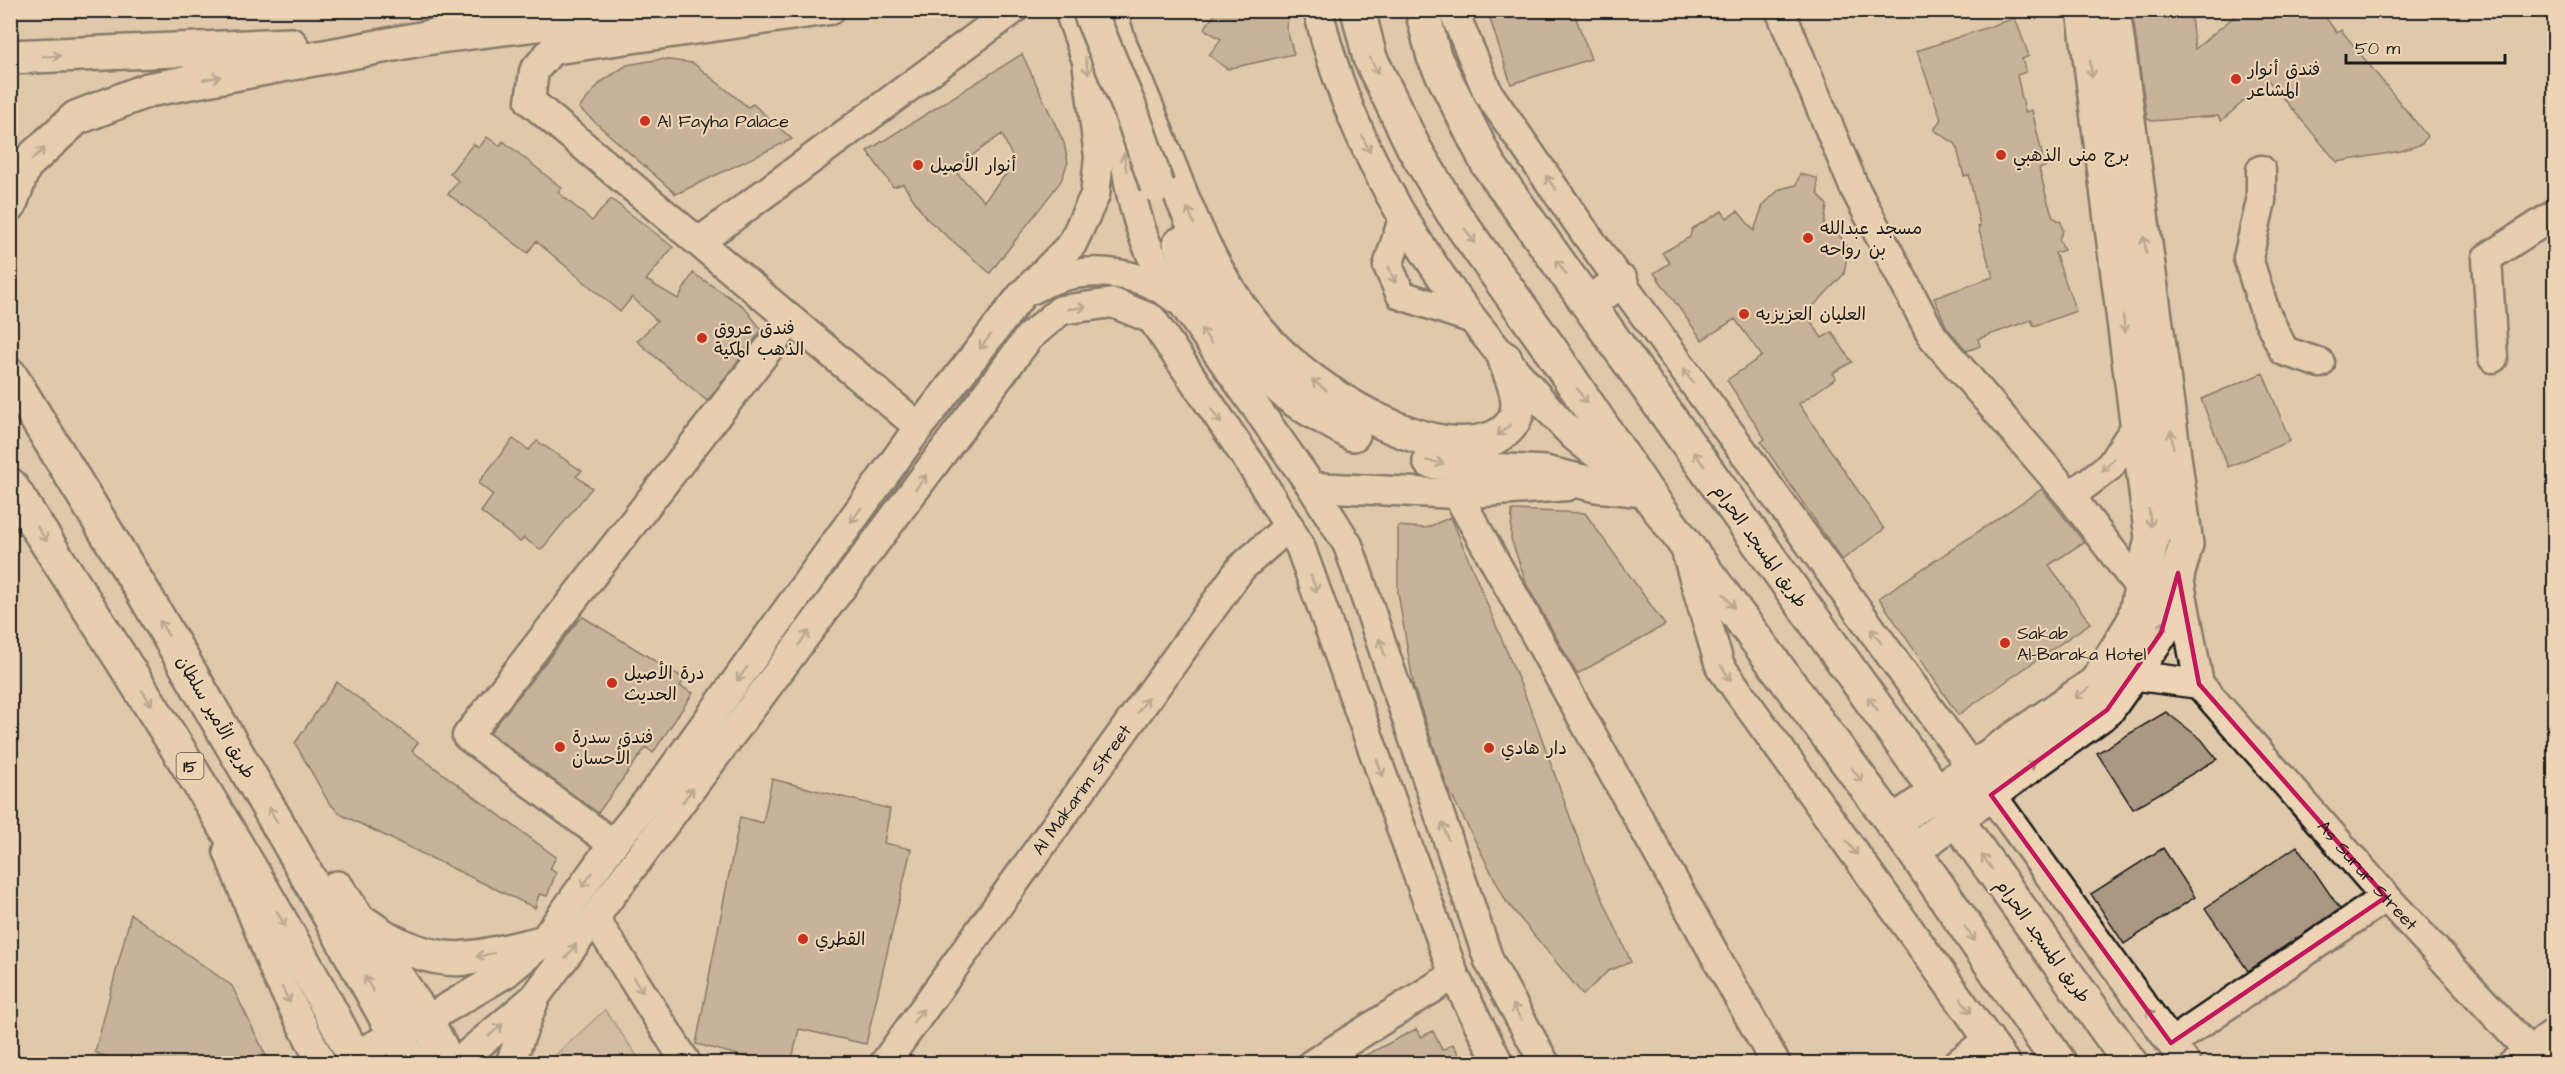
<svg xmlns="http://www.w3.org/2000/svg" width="2565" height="1074" font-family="'Architects Daughter','Playpen Sans Arabic',sans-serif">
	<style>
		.green { fill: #c0ac93; stroke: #6e6458; stroke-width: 1.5 }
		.building { fill: #aa9883; stroke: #1c1c1c; stroke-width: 1.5; fill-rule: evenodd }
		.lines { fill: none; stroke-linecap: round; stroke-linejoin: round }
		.minor-casing { stroke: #1c1c1c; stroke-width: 33 }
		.major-casing { stroke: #1c1c1c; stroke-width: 38 }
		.highway-casing { stroke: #1c1c1c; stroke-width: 38 }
		.minor { stroke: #edd4b4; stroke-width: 28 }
		.major { stroke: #edd4b4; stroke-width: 33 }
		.highway { stroke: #edd4b4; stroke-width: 33 }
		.major-bridge-casing { stroke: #1c1c1c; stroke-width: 38; stroke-linecap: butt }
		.major-bridge { stroke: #edd4b4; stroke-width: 33 }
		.oneway { stroke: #8f8170 }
		.marked { fill: none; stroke: #c2185b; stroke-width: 4.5; stroke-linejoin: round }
		.poi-dot { fill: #c8321e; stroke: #edd4b4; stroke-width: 2 }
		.labels { text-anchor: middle; stroke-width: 4.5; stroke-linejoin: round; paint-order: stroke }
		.shield { fill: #edd4b4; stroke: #5b534a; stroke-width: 1.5 }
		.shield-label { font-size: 16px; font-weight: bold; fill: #1c1c1c }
		.poi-label { font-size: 18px; fill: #1c1c1c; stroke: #edd4b4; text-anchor: start }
		.street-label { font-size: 18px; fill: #1c1c1c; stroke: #edd4b4 }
	</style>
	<rect width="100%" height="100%" fill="#e0c9ab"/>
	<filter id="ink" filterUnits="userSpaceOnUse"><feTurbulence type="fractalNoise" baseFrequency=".0167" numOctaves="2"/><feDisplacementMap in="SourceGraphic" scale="12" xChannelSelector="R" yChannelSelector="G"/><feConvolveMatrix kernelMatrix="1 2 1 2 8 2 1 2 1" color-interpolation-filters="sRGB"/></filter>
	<g filter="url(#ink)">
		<!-- green -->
		<path class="green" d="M605 1010 642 1063H550V1060Z"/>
		<!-- building -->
		<path class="building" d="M1218 10H1290L1286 27 1294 54 1227 69 1209 55 1221 39 1204 29Z
			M1504 10H1573L1591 59 1511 84 1489 16Z
			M2132 10H2190L2195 49 2242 10H2320L2337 33 2341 30 2427 136 2422 144 2401 151 2337 162 2268 80 2221 121 2218 116 2152 121 2147 119Z
			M2015 18 2029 56 2022 59 2026 72 2017 75 2025 112 2032 110 2045 167 2039 168 2047 199 2053 217 2061 222 2063 231 2059 239 2064 250 2055 253 2076 311 2034 326 2031 320 1978 339 1980 346 1967 351 1947 328 1934 298 1993 277 1978 227 1980 226 1969 175 1964 176 1956 144 1934 130 1941 119 1917 51Z
			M1022 54 1064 143 1068 162 1061 181 990 273 926 218 903 184 893 187 867 151ZM1002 134 1015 163 984 201 953 169Z
			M661 59 693 63 748 107 753 104 792 139 676 194 579 108 601 82 627 65Z
			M487 137 500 146 503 141 562 188 558 192 592 221 611 199 673 247 646 280 678 299 693 273 743 306 762 330 707 401 637 341 657 321 632 297 620 312 536 241 528 253 448 194 458 181 450 173 473 144 479 148Z
			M1800 174 1817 178 1818 194 1827 205 1824 226 1835 228 1848 249 1844 274 1806 314 1822 338 1832 332 1852 362 1833 373 1836 378 1799 404 1884 529 1842 560 1761 442 1765 439 1727 380 1762 356 1735 319 1702 340 1654 273 1670 263 1662 253 1690 237 1692 229 1722 211 1727 218 1738 211 1754 231 1763 205 1780 189 1796 185Z
			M2263 373 2290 441 2228 467 2201 399Z
			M513 439 529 450 537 441 582 471 576 476 592 488 541 550 524 538 520 542 481 512 493 495 478 483Z
			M2042 489 2084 542 2049 565 2090 623 1958 715 1879 598Z
			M1512 510 1585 513 1665 625 1577 674 1527 585 1511 539Z
			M1451 517 1534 717 1587 864 1631 962 1608 971 1583 995 1506 901 1447 786 1414 688 1398 593V526L1426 528Z
			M583 617 685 679 680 686 693 693 653 753 646 747 598 813 490 733 577 622Z
			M337 682 418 743 412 751 556 857 550 869 556 873 547 896 539 894 535 908 342 815 329 803 295 743Z
			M2166 712 2201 739 2217 759 2133 809 2097 753Z
			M772 779 890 809 884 843 911 849 866 1044 799 1029 791 1064H773L696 1044 740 817 763 823Z
			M2297 846 2340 909 2248 971 2205 908Z
			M2163 848 2195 897 2124 944 2091 894Z
			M131 914 232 986 270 1064H119L95 1052Z
			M1416 1029 1421 1037 1433 1031 1442 1050 1453 1044 1464 1064H1349Z"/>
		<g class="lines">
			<!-- minor casing -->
			<g class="minor-casing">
				<g id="minor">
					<path d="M830 10 552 50 534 71 530 101 919 427"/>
					<path d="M1318 10C1351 151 1431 277 1526 383 1541 400 1556 418 1572 434 1590 451 1613 465 1633 481"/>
					<path d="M1453 10 1488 93 1588 237 2186 1064"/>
					<path d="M1780 10 1854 187 1933 337 2070 496 2140 588"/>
					<path d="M1118 96C1124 155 1129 216 1158 268L1312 487 1348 545 1489 961 1545 1064"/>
					<path d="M2261 170V201L2248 258 2265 312 2284 351 2320 363"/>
					<path d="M1403 219 1388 266 1401 295 1470 318"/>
					<path d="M699 242 1013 10"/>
					<path d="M1033 289C1077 263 1136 268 1176 299"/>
					<path d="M2493 358 2487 258 2554 215"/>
					<path d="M1312 487 1457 494 1567 486"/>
					<path d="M1457 494 1776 1064"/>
					<path d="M2070 496 2110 466 2137 425"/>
					<path d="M1686 551 1720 666 2006 1064"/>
					<path d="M2178 573 2199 684"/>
					<path d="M2131 675 2199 684"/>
					<path id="s1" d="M2199 684 2386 897 2541 1064"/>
					<path d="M613 844 467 736 790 321"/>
					<path d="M228 851 276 974 322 1064"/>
					<path d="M595 919 687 1064"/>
					<path d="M2171 1043 2386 897"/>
					<path d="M354 1055 426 1020 506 973 542 943 613 844 669 774 919 427 1021 296 1072 244 1095 195 1099 157 1087 61 1069 10"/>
					<path d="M456 1064 535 997 1029 337 1061 310 1113 303 1152 319 1256 472 1300 546 1454 975 1499 1064"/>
					<path d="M510 1064 535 998"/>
					<path id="s2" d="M884 1064 1241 568 1289 526"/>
					<path d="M1312 1064 1454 975"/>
					<path d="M1957 1064 1989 1039"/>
					<path d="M2512 1064 2554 1033"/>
				</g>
			</g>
			<!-- major casing -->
			<g class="major-casing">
				<path id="major" d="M1111 10C1114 39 1134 77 1145 104 1182 195 1213 298 1290 363 1336 402 1429 460 1491 439 1507 433 1518 420 1518 403 1518 389 1509 372 1505 359
					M1358 10 1370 58 1414 148 1453 213 1548 346 1645 490 1913 850 2060 1064
					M1422 10 1434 57 1488 164 2131 1064
					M431 37 651 10
					M1180 244C1205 300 1239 353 1286 393 1305 409 1332 421 1353 434
					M1587 303 1621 282
					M1430 461 1486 470 1545 473 1596 485 1645 490
					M1892 823 2096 683 2134 621 2152 538 2084 10
					M1913 850 2107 710 2161 633 2186 544 2113 10"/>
			</g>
			<!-- highway casing -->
			<g class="highway-casing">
				<path id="highway" d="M10 57 291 45
					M10 204 24 166 76 118 148 90 431 37
					M10 375 146 597 289 843 412 1064
					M10 485C132 675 255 863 358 1064
					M337 888 426 1020 449 1064
					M367 925C394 946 433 962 468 958 492 956 518 948 542 943"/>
			</g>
			<!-- minor -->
			<use href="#minor" class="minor"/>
			<!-- major -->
			<use href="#major" class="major"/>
			<!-- highway -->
			<use href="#highway" class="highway"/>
			<!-- major-bridge casing -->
			<g class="major-bridge-casing">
				<path id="major-bridge" d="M1089 10 1131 111 1157 186"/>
			</g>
			<!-- major-bridge -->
			<use href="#major-bridge" class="major-bridge"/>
		</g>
		<!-- one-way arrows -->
		<defs><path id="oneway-shaft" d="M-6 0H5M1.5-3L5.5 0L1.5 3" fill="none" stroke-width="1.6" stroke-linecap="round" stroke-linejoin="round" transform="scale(1.5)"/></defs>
		<g class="oneway">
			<use href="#oneway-shaft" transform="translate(52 56) rotate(-1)"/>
			<use href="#oneway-shaft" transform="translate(1087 66) rotate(79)"/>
			<use href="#oneway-shaft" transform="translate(1374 66) rotate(65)"/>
			<use href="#oneway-shaft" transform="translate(2091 69) rotate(83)"/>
			<use href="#oneway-shaft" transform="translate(212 78) rotate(-11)"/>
			<use href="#oneway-shaft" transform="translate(1366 144) rotate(65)"/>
			<use href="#oneway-shaft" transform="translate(38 154) rotate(-43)"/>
			<use href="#oneway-shaft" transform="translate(1125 162) rotate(-99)"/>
			<use href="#oneway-shaft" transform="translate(1551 183) rotate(-125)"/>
			<use href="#oneway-shaft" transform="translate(1191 216) rotate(-112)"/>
			<use href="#oneway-shaft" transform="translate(1470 236) rotate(55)"/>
			<use href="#oneway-shaft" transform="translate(2145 245) rotate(-98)"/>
			<use href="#oneway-shaft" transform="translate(1561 267) rotate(-126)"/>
			<use href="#oneway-shaft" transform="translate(1392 275) rotate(67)"/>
			<use href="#oneway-shaft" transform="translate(1077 308) rotate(-8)"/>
			<use href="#oneway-shaft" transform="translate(2124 324) rotate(83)"/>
			<use href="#oneway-shaft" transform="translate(1206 336) rotate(-125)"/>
			<use href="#oneway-shaft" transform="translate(985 342) rotate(128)"/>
			<use href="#oneway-shaft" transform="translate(1688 376) rotate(-126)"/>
			<use href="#oneway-shaft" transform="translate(1319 385) rotate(-144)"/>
			<use href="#oneway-shaft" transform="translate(1582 396) rotate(56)"/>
			<use href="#oneway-shaft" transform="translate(1216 416) rotate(56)"/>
			<use href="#oneway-shaft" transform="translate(1504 430) rotate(140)"/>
			<use href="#oneway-shaft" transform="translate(2172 439) rotate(-98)"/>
			<use href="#oneway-shaft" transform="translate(1699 459) rotate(-126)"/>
			<use href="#oneway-shaft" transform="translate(1435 462) rotate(9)"/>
			<use href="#oneway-shaft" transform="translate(2108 465) rotate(133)"/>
			<use href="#oneway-shaft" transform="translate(921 482) rotate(-53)"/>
			<use href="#oneway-shaft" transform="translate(856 515) rotate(126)"/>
			<use href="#oneway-shaft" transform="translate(2150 518) rotate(82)"/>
			<use href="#oneway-shaft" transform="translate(42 534) rotate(57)"/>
			<use href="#oneway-shaft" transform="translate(1314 584) rotate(70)"/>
			<use href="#oneway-shaft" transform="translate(1729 601) rotate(54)"/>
			<use href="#oneway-shaft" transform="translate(164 628) rotate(-120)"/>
			<use href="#oneway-shaft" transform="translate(2161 629) rotate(-68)"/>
			<use href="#oneway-shaft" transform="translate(1876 636) rotate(-126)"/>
			<use href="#oneway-shaft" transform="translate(804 638) rotate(-53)"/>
			<use href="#oneway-shaft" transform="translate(1382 647) rotate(-109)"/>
			<use href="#oneway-shaft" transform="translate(1726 673) rotate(56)"/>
			<use href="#oneway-shaft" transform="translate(742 674) rotate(126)"/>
			<use href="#oneway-shaft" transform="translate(2082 693) rotate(145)"/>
			<use href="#oneway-shaft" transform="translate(147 698) rotate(57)"/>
			<use href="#oneway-shaft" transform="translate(1873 704) rotate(-126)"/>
			<use href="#oneway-shaft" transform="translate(1143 705) rotate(-54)"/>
			<use href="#oneway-shaft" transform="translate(2028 767) rotate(-36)"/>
			<use href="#oneway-shaft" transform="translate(1380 768) rotate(70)"/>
			<use href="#oneway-shaft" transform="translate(1857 775) rotate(53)"/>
			<use href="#oneway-shaft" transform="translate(688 795) rotate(-53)"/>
			<use href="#oneway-shaft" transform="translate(273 815) rotate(-120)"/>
			<use href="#oneway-shaft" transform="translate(1445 831) rotate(-109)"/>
			<use href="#oneway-shaft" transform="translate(1852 848) rotate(54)"/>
			<use href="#oneway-shaft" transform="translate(1987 862) rotate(-126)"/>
			<use href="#oneway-shaft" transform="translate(587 880) rotate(126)"/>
			<use href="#oneway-shaft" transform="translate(281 919) rotate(61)"/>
			<use href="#oneway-shaft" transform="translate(1970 934) rotate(55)"/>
			<use href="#oneway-shaft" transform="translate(571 951) rotate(-53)"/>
			<use href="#oneway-shaft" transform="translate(485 955) rotate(168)"/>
			<use href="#oneway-shaft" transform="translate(369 984) rotate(-119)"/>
			<use href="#oneway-shaft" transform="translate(638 985) rotate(57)"/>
			<use href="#oneway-shaft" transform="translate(286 995) rotate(63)"/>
			<use href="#oneway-shaft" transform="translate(1966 1006) rotate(55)"/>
			<use href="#oneway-shaft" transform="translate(1517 1012) rotate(-118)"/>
			<use href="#oneway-shaft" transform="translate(918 1016) rotate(-54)"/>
			<use href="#oneway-shaft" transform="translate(2152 1016) rotate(-126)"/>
			<use href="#oneway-shaft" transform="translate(496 1030) rotate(-40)"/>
		</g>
	</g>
	<!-- marked area -->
	<path d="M0 0H2565V1074H0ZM2178 573 2199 684 2386 897 2171 1043 1991 795 2107 710 2161 633Z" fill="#e0c9ab" fill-opacity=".55" fill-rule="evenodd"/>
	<path class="marked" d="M2178 573 2199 684 2386 897 2171 1043 1991 795 2107 710 2161 633Z"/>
	<!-- markers -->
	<g class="poi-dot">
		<circle cx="2236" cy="79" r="6"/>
		<circle cx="645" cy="121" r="6"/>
		<circle cx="2001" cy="155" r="6"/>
		<circle cx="918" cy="165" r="6"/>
		<circle cx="1808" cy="238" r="6"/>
		<circle cx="1744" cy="314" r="6"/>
		<circle cx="702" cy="338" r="6"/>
		<circle cx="2005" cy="643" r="6"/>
		<circle cx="612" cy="683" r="6"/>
		<circle cx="560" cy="747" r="6"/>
		<circle cx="1489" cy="748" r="6"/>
		<circle cx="803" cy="939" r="6"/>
	</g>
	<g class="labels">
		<!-- shield labels -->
		<rect class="shield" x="176.5" y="753" width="27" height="26" rx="4.5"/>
		<g class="shield-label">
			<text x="190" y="772">15</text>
		</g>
		<!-- poi labels -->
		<g class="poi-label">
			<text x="2248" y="75">فندق أنوار<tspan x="2248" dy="21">المشاعر</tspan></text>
			<text x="657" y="127">Al Fayha Palace</text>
			<text x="2013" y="161">برج منى الذهبي</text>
			<text x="930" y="171">أنوار الأصيل</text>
			<text x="1820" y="234">مسجد عبدالله<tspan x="1820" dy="21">بن رواحه</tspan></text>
			<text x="1756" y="320">العليان العزيزيه</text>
			<text x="714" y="334">فندق عروق<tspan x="714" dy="21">الذهب المكية</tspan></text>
			<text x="2017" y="639">Sakab<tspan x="2017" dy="21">Al-Baraka Hotel</tspan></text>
			<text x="624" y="679">درة الأصيل<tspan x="624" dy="21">الحديث</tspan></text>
			<text x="572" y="743">فندق سدرة<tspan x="572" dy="21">الأحسان</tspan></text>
			<text x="1501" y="754">دار هادي</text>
			<text x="815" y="945">القطري</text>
		</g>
		<!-- street labels -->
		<g class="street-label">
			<text transform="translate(1760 546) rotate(54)" y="6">طريق المسجد الحرام</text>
			<text transform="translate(216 717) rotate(60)" y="6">طريق الأمير سلطان</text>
			<text dy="6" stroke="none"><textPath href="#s2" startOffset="338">Al Makarim Street</textPath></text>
			<text dy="6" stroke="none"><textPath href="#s1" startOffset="255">As Surur Street</textPath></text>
			<text transform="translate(2043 941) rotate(54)" y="6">طريق المسجد الحرام</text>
		</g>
	</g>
	<!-- margin -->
	<rect width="2565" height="1074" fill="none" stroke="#edd4b4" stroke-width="36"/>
	<rect x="18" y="18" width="2529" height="1038" fill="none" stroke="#1c1c1c" stroke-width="2" filter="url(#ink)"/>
	<!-- scale -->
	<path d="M2346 54v9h159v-9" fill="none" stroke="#1c1c1c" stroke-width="3"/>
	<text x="2355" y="54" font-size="18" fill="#1c1c1c" stroke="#edd4b4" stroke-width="4.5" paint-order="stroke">50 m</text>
</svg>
